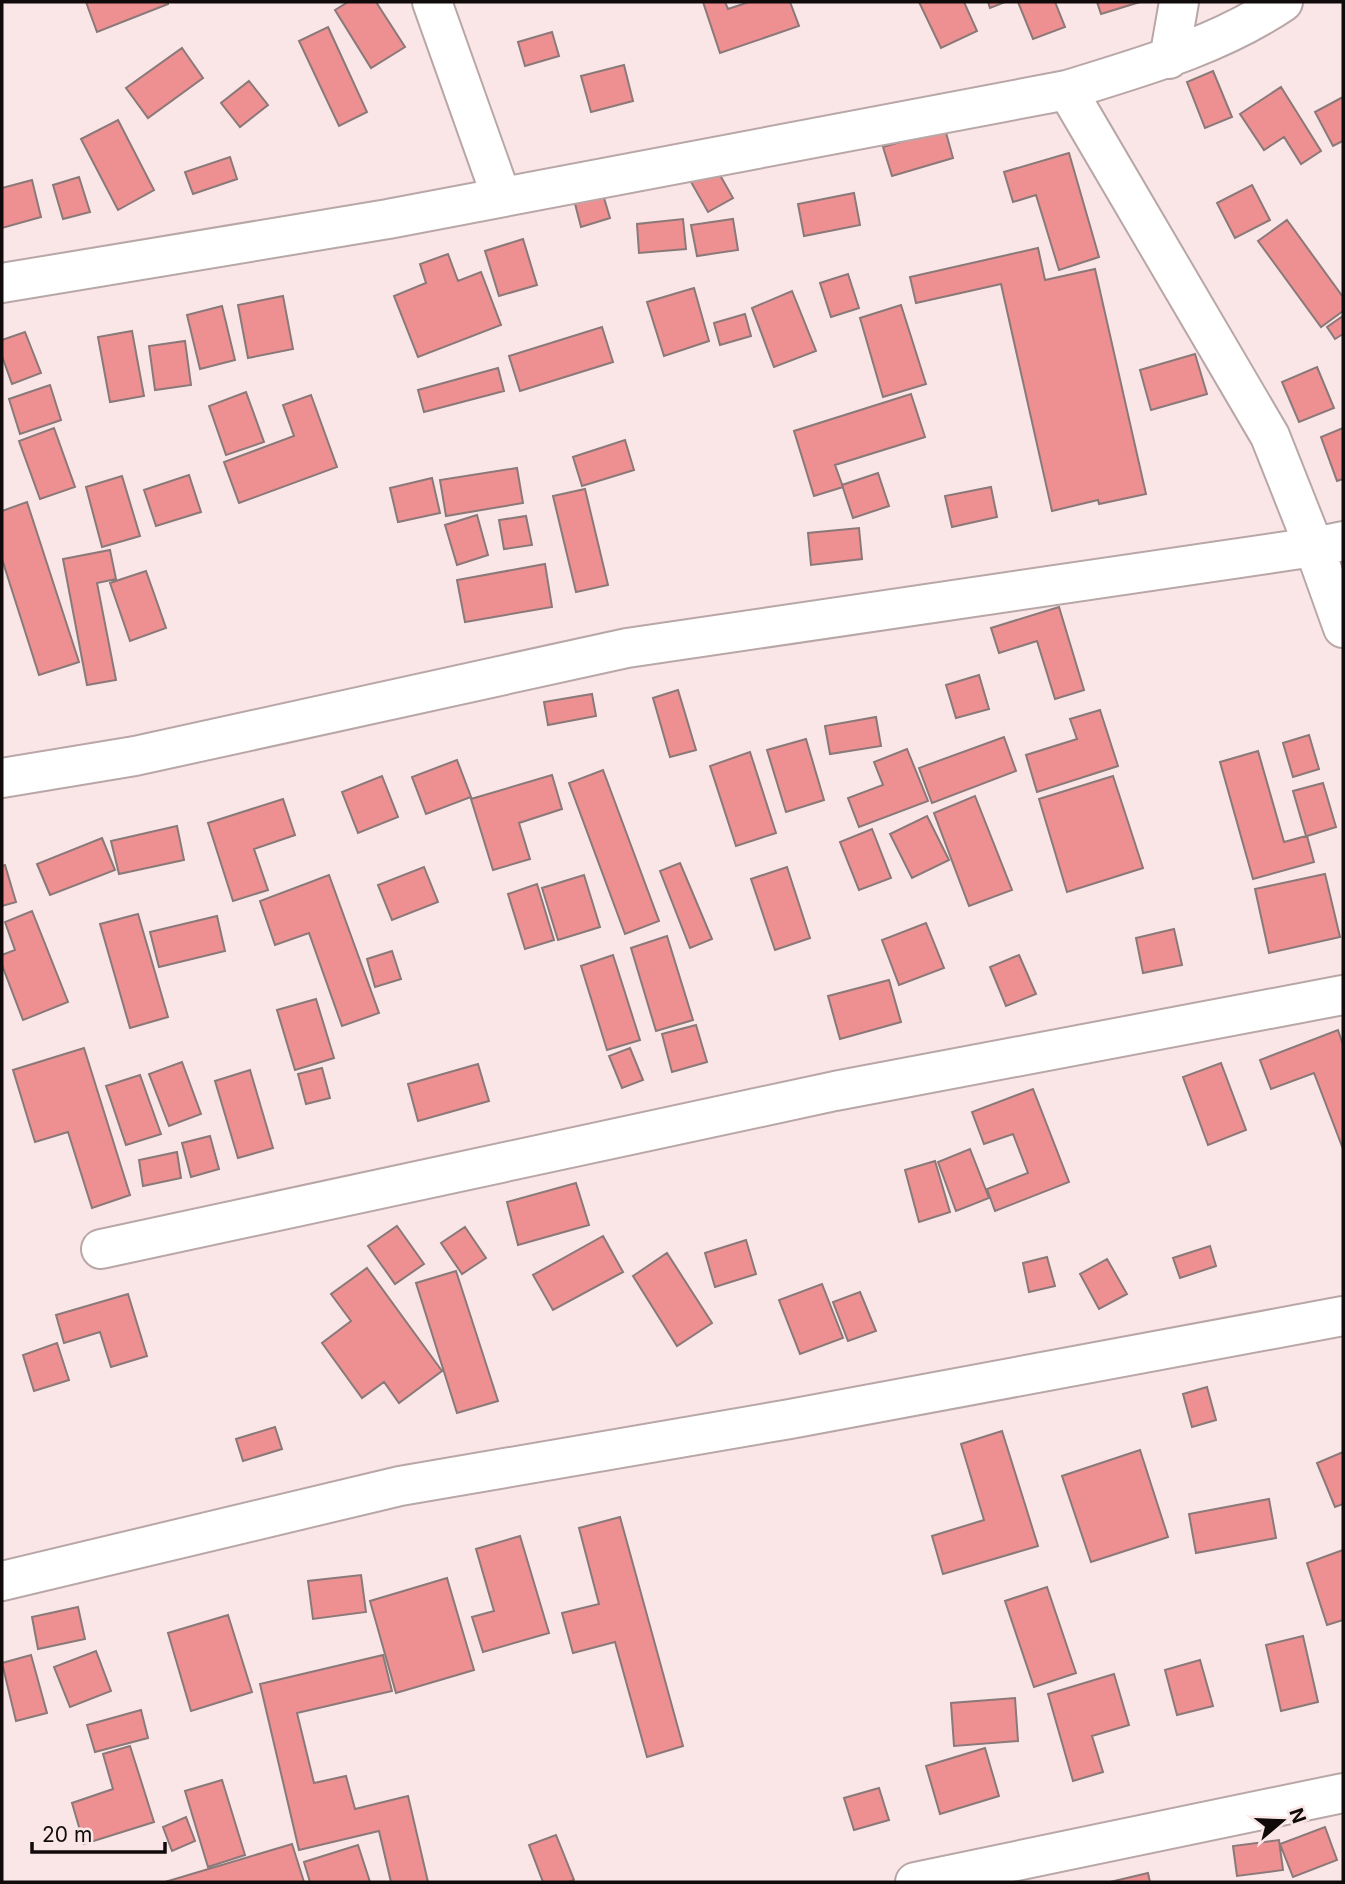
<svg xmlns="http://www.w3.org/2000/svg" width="1345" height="1884" font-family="Inter,sans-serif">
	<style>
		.building { fill: #ee9092; stroke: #8a7978; stroke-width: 2 }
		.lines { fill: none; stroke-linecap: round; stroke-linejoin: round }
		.minor-casing { stroke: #b9a7a7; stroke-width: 42 }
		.minor { stroke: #fff; stroke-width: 38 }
	</style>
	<rect width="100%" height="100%" fill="#fae6e6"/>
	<!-- building -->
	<path class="building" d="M86 2H168V4L97 32Z
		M348 2H376L405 47 371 68 335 10Z
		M703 2H725L728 9 749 2H790L799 26 720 53Z
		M919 2H964L977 31 941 48Z
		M988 2H1005L990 8Z
		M1018 2H1055L1065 27 1033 39Z
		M1097 2H1140L1101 14Z
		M328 27 367 112 339 126 299 41Z
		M552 32 559 56 525 66 518 42Z
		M182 48 203 78 148 118 126 88Z
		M624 65 633 101 591 112 581 76Z
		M1213 71 1232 117 1205 128 1187 82Z
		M249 81 268 105 240 127 221 103Z
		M1281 87 1321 151 1301 164 1284 137 1264 150 1240 114Z
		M1343 97V141L1333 146 1315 112Z
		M118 120 154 190 118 210 81 139Z
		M945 129 953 158 892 176 883 147Z
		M1069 153 1099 257 1059 270 1036 195 1013 202 1004 172Z
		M230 157 237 179 193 194 185 172Z
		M716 168 733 198 708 212 691 182Z
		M79 177 90 212 63 219 53 185Z
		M32 180 41 217 2 228V188Z
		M1252 185 1270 220 1235 238 1217 203Z
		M601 188 610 218 581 227 573 196Z
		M854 193 860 225 804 236 798 204Z
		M683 219 686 249 639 253 637 224Z
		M733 219 738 250 697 256 691 225Z
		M1287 220 1343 297V311L1321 327 1258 241Z
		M523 239 537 285 499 296 485 251Z
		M1038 248 1045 280 1095 269 1146 494 1099 504 1098 500 1052 511 1001 284 916 303 910 277Z
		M448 254 458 281 481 272 501 325 418 357 394 296 426 283 420 264Z
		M848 274 859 308 831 317 820 283Z
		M694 288 709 341 664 356 647 302Z
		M792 291 816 351 774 367 752 308Z
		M283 296 293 349 248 358 238 305Z
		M901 305 926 384 883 397 860 318Z
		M222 306 235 360 200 369 187 315Z
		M745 314 751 336 720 345 714 323Z
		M1343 316V334L1335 339 1327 327Z
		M602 327 613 362 520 391 509 356Z
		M132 331 144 396 110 402 98 337Z
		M25 332 41 373 12 384 2 356V340Z
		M185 341 191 385 155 390 149 346Z
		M1195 354 1207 394 1151 410 1140 370Z
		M1317 367 1334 408 1299 422 1282 382Z
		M498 368 504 391 424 412 418 390Z
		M50 385 61 420 20 434 9 399Z
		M246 392 264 442 226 455 209 406Z
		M911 394 925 437 835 465 843 487 814 496 794 431Z
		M311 395 337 467 239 503 224 462 294 436 283 405Z
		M54 428 75 487 40 499 19 441Z
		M1343 428V479L1337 481 1321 437Z
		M625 440 634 470 582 486 573 457Z
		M517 468 523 503 446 516 440 480Z
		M878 473 889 506 853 518 842 485Z
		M189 475 201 512 156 526 144 490Z
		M122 476 140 536 102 547 86 487Z
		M432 478 440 513 398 522 390 488Z
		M991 487 997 517 952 527 945 496Z
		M585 489 608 585 576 592 553 496Z
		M27 502 79 662 39 675 2 559V511Z
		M477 515 488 555 457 565 445 525Z
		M526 516 532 545 504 549 499 520Z
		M859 528 862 559 811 565 808 533Z
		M110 550 116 579 97 583 116 680 87 685 63 559Z
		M545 564 552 607 465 622 457 580Z
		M146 571 166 628 130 641 110 583Z
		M1059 607 1084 690 1055 699 1037 641 999 653 991 628Z
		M979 675 989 709 956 718 946 685Z
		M678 690 696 750 670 757 653 698Z
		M592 694 596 716 548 725 544 702Z
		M1100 710 1118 766 1037 792 1026 755 1077 739 1070 719Z
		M876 717 881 746 830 754 825 726Z
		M1309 735 1319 769 1293 777 1283 743Z
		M1004 737 1016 771 932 803 919 768Z
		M806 739 824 800 786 812 767 750Z
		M907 749 928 801 859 827 848 798 883 785 874 762Z
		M1258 751 1284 842 1306 836 1293 791 1323 783 1336 827 1307 836 1314 862 1253 879 1220 762Z
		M750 752 776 833 736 846 710 766Z
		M457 760 471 797 426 814 412 777Z
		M603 770 659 921 625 934 569 783Z
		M552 775 562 809 519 823 530 859 493 870 471 799Z
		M382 776 398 817 358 833 342 792Z
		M1113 776 1143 868 1067 892 1039 799Z
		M975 796 1012 890 969 906 934 813Z
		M283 799 295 835 254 849 268 890 233 901 208 823Z
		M927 816 949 860 912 878 890 834Z
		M177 826 184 860 119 874 111 841Z
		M872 829 891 878 859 890 840 842Z
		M102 838 115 870 50 895 37 864Z
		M680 863 712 939 690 948 660 871Z
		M5 865 16 902 2 906V866Z
		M424 867 438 902 392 920 378 885Z
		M787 867 810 938 775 950 751 879Z
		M1325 874 1340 937 1269 953 1255 889Z
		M329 875 379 1013 342 1026 309 933 275 945 260 901Z
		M584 875 600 927 558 940 542 888Z
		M537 884 554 940 525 949 508 894Z
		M32 911 68 1002 23 1020 2 965V955L15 950 5 922Z
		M138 914 168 1017 130 1028 100 924Z
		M217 916 225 951 159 967 150 932Z
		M926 923 944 968 899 985 882 940Z
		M1174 929 1182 965 1143 973 1136 938Z
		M667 936 693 1020 656 1031 631 948Z
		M392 951 401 979 375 987 367 959Z
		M613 955 640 1040 607 1050 581 966Z
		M1019 955 1036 994 1006 1006 990 967Z
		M889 980 901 1022 840 1039 828 996Z
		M316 999 334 1058 295 1070 277 1010Z
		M696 1025 707 1062 672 1072 662 1034Z
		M1338 1030 1343 1045V1149L1314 1073 1271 1089 1260 1060Z
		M84 1048 130 1195 92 1208 68 1132 35 1142 13 1070Z
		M630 1048 643 1080 622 1088 609 1056Z
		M182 1062 201 1114 169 1126 149 1074Z
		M1221 1063 1246 1130 1208 1145 1183 1077Z
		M478 1064 489 1101 418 1121 408 1084Z
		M322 1068 330 1098 306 1104 298 1074Z
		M250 1070 273 1148 238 1158 215 1081Z
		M140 1075 161 1134 126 1145 106 1086Z
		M1033 1089 1069 1182 995 1211 987 1189 1028 1173 1013 1134 984 1144 972 1112Z
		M210 1136 219 1169 191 1177 182 1143Z
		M970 1149 989 1198 956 1211 938 1162Z
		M177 1152 181 1178 143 1186 139 1160Z
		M935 1161 950 1212 919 1222 905 1170Z
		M576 1183 589 1225 518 1245 507 1202Z
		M397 1226 424 1264 395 1284 368 1246Z
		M465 1227 486 1258 462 1274 441 1243Z
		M603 1236 623 1272 553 1310 533 1275Z
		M746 1240 756 1274 715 1287 705 1253Z
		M1210 1246 1216 1266 1180 1278 1173 1258Z
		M667 1253 712 1323 677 1346 633 1276Z
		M1047 1257 1055 1286 1029 1292 1023 1263Z
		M1107 1259 1127 1294 1099 1309 1080 1274Z
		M367 1268 442 1371 399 1403 384 1382 362 1398 322 1343 351 1321 331 1294Z
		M456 1271 498 1401 457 1413 416 1283Z
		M822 1284 843 1338 800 1354 779 1300Z
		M860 1292 876 1331 848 1341 833 1302Z
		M128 1294 147 1356 111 1367 100 1332 64 1343 56 1315Z
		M57 1343 69 1380 34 1391 23 1355Z
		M1207 1387 1216 1420 1192 1427 1183 1394Z
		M275 1427 282 1449 243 1461 236 1439Z
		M1002 1431 1038 1546 943 1574 932 1536 984 1520 961 1444Z
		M1140 1450 1168 1537 1091 1562 1062 1476Z
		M1343 1452V1504L1335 1507 1317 1463Z
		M1269 1499 1276 1538 1196 1553 1189 1514Z
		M620 1517 683 1746 647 1757 615 1642 573 1653 562 1613 599 1604 579 1528Z
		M520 1536 549 1633 483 1652 472 1617 494 1611 476 1549Z
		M1343 1550V1620L1327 1625 1307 1563Z
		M361 1575 366 1612 313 1619 308 1581Z
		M447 1578 474 1670 396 1693 370 1601Z
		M1047 1587 1076 1673 1034 1687 1005 1601Z
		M78 1607 85 1639 38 1649 32 1617Z
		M228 1615 252 1692 191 1711 168 1633Z
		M1303 1636 1318 1702 1281 1711 1266 1645Z
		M96 1651 111 1691 70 1707 54 1667Z
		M31 1655 47 1713 16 1721 2 1663Z
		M383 1655 392 1691 297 1713 314 1783 346 1776 355 1809 408 1796 428 1882H391L379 1831 299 1850 260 1684Z
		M1200 1660 1213 1706 1177 1715 1165 1670Z
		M1114 1674 1129 1725 1092 1736 1103 1772 1073 1781 1048 1694Z
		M1015 1698 1018 1741 954 1746 951 1703Z
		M141 1710 148 1738 95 1752 87 1725Z
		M130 1746 154 1822 84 1844 72 1803 113 1789 103 1754Z
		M985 1748 999 1796 940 1814 926 1766Z
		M222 1780 245 1855 208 1867 185 1791Z
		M879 1788 889 1820 854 1830 844 1798Z
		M186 1817 195 1841 172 1851 163 1827Z
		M1325 1827 1337 1860 1293 1877 1280 1844Z
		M556 1835 574 1880 568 1882H543L529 1845Z
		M1279 1840 1283 1870 1237 1876 1233 1846Z
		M292 1844 304 1882H165Z
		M358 1845 370 1882H310L304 1862Z
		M1148 1873 1150 1882H1110Z"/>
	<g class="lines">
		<!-- minor casing -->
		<g class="minor-casing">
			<path id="minor" d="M432 2 501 196
				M1169 59 1179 2
				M1067 90 1270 436 1314 547 1343 628
				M2 283 388 219 1067 90C1141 67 1218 46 1283 2
				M2 778 135 756 627 648 1314 547 1343 541
				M101 1249 835 1091 1343 995
				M2 1581 400 1486 790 1419 1343 1316
				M915 1882 1343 1793"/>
		</g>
		<!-- minor -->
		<use href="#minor" class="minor"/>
	</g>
	<!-- border -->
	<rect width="1345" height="1884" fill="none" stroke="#100a0a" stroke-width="7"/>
	<!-- north arrow -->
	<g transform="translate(1282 1821) rotate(71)" stroke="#fae6e6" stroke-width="5" paint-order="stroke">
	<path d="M0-5L12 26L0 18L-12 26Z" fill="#100a0a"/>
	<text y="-10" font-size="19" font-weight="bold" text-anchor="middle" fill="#100a0a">N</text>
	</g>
	<!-- scale -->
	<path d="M32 1842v10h133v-10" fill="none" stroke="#100a0a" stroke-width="3.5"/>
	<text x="42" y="1842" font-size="21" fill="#100a0a" stroke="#fae6e6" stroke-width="5" paint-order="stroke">20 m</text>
</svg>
